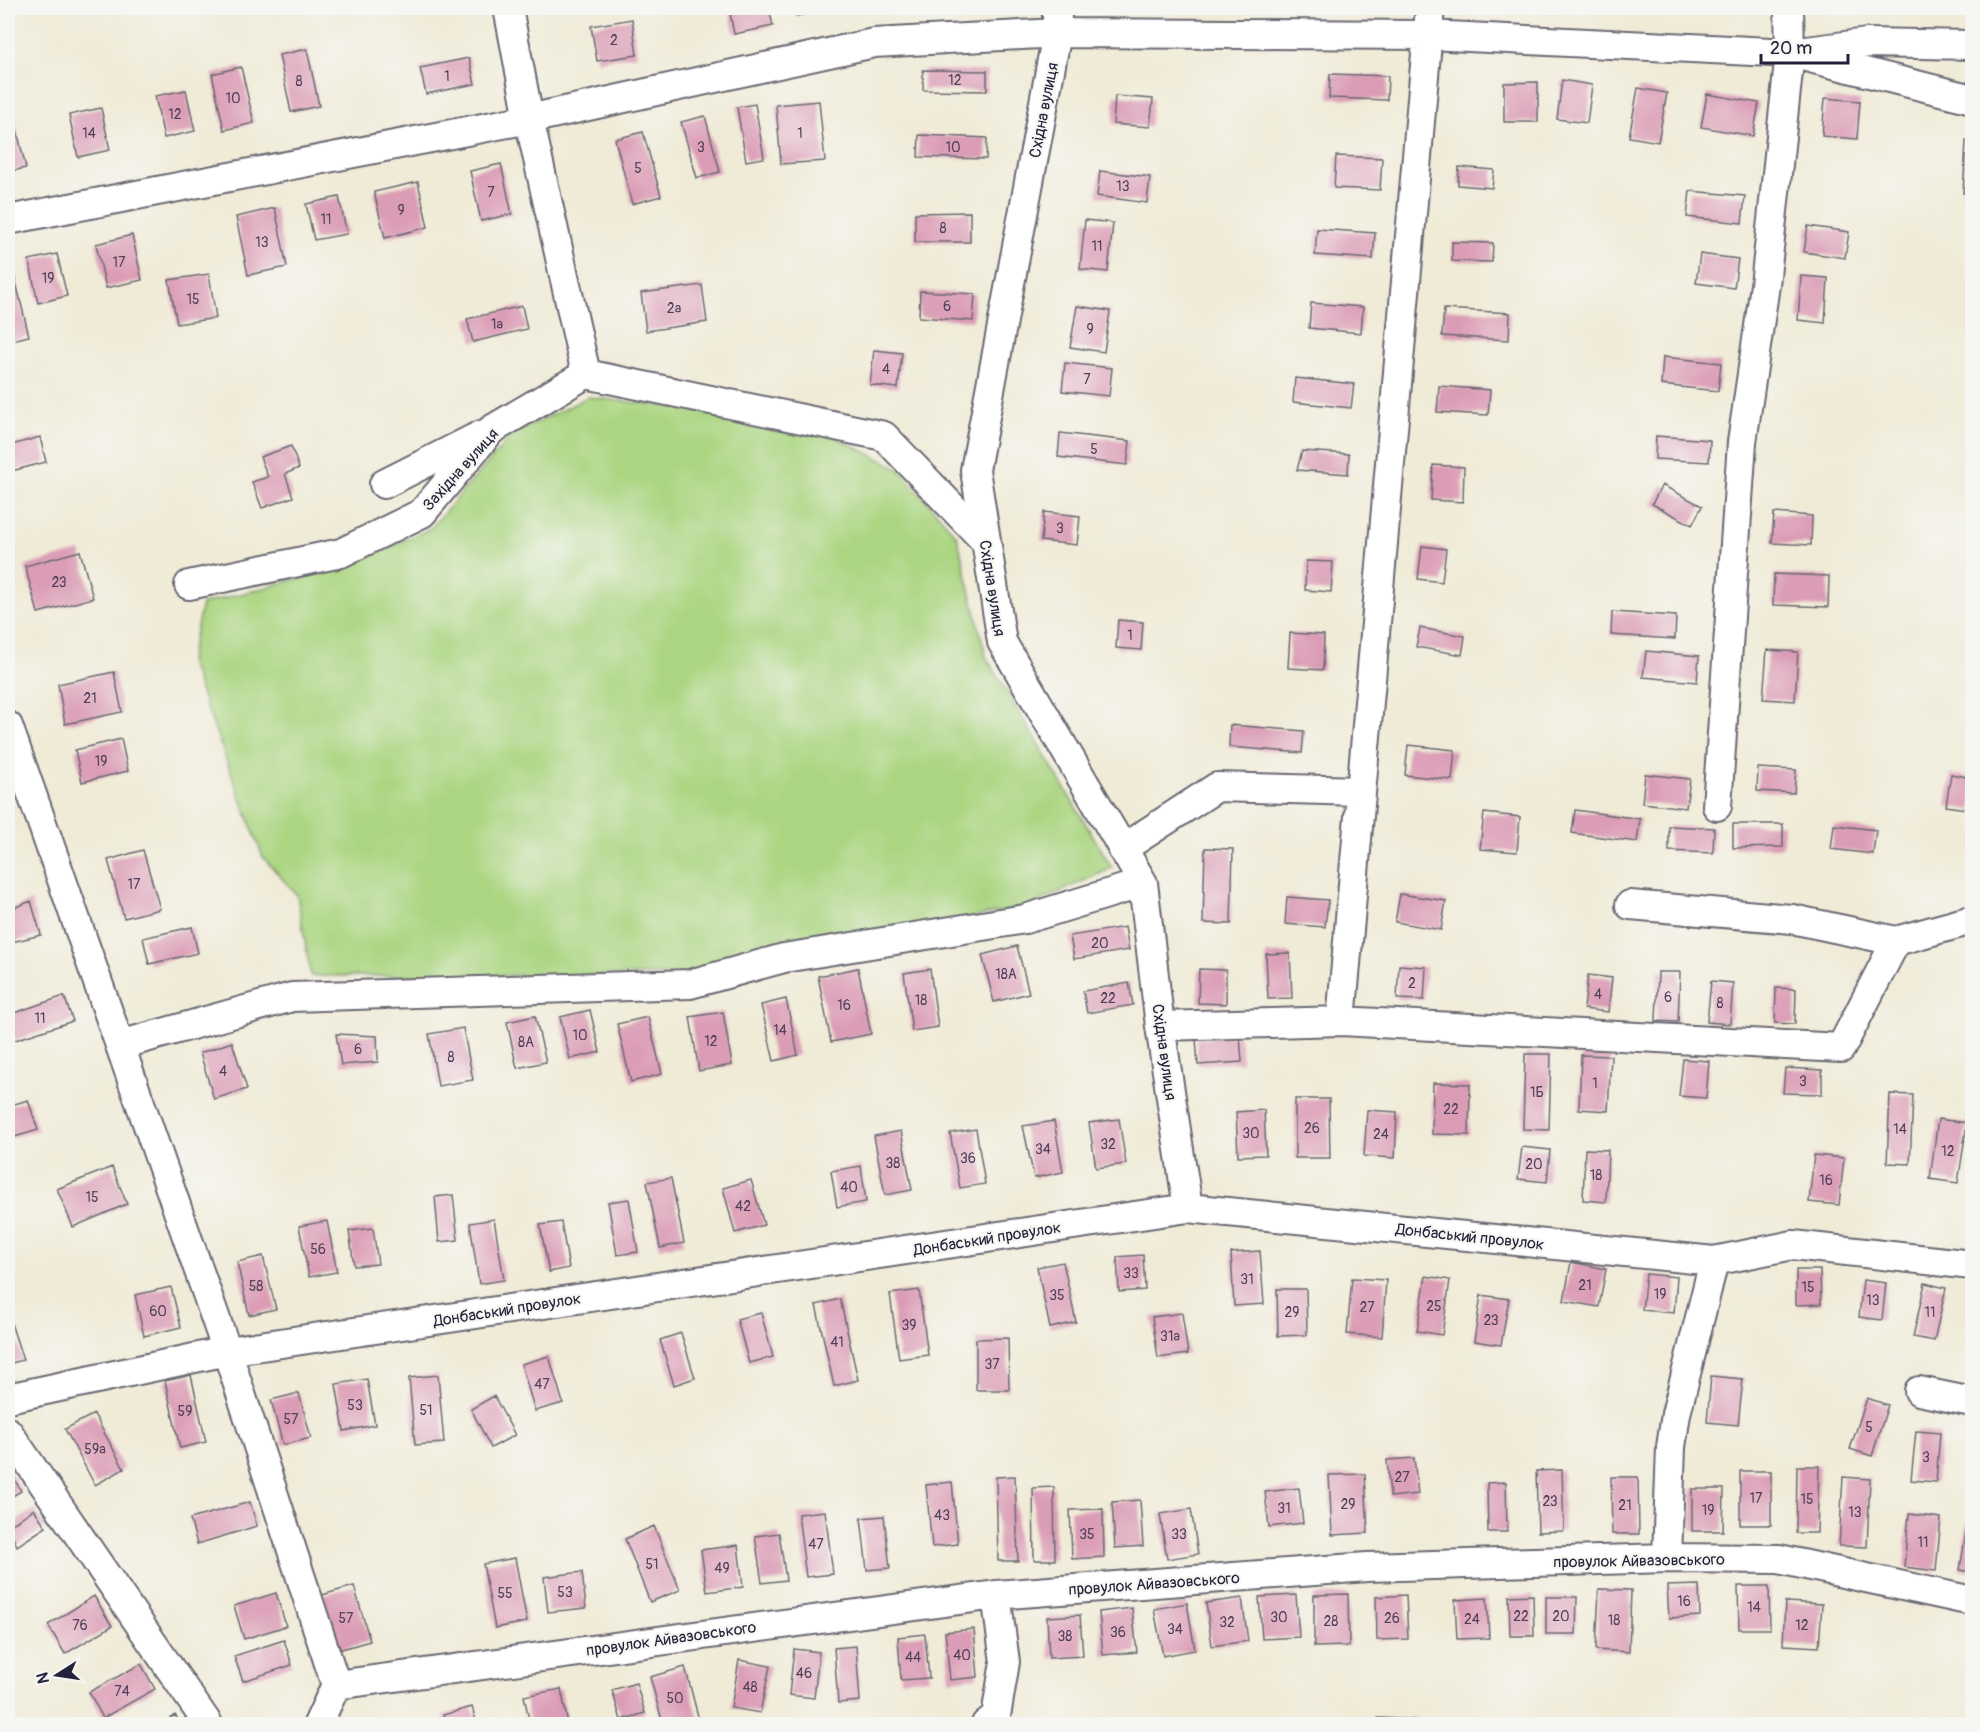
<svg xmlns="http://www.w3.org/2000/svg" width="1980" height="1732" font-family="Pangolin,sans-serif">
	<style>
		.green { fill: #abd581; stroke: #667c5e; stroke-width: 1.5 }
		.building { fill: #db9db6 }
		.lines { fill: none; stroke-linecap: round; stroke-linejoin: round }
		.minor-casing { stroke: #6a6872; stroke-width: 32 }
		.minor { stroke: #fff; stroke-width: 28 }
		.labels { text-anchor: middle; stroke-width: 4.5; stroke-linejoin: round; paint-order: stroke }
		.number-label { font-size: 14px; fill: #50415a }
		.street-label { font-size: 16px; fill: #22223b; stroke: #f6f6f2 }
	</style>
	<rect width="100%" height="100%" fill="#f6f6f2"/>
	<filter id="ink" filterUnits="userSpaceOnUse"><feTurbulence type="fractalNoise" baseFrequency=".0167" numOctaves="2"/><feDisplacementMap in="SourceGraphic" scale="12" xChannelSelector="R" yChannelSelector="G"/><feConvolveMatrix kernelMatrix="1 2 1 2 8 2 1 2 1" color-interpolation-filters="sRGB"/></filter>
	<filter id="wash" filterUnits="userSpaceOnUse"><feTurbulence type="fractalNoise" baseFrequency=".008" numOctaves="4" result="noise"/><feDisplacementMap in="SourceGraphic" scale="24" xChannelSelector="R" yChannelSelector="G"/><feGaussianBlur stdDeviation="1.35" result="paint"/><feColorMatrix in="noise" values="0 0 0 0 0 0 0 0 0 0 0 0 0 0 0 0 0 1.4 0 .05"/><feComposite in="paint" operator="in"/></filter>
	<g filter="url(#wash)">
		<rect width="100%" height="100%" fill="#f0ebd7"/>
		<!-- green -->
		<path class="green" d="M588 397 805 422 898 468 957 536 986 657 1112 868 1029 906 687 975 311 976 297 895 263 857 189 661 202 604 351 565 431 528 512 435Z"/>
		<g id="blocks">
			<!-- building -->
			<path class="building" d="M729 8H769L773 26 734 34Z
				M794 8H830L796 16Z
				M632 19 637 55 597 61 591 26Z
				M307 49 319 106 291 112 279 55Z
				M469 58 475 84 426 94 420 68Z
				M241 67 254 123 224 130 212 74Z
				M923 70 987 71V91L923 90Z
				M1330 74 1388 76 1387 100 1329 98Z
				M1562 80 1592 85 1587 123 1557 119Z
				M1538 82V122H1504V83Z
				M1638 88 1667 93 1658 142 1629 137Z
				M186 90 195 131 164 138 155 96Z
				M1707 94 1759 103 1753 136 1701 127Z
				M1115 96 1153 99 1150 127 1113 124Z
				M1825 98 1860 101 1857 139 1822 136Z
				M819 101 825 161 781 164 776 105Z
				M755 104 764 158 746 161 737 107Z
				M101 108 110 150 78 157 69 115Z
				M705 116 720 172 697 178 681 122Z
				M14 118 26 168 8 172V119Z
				M643 132 661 196 632 204 615 139Z
				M919 135 987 138 986 159 918 157Z
				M1966 141H1972V193H1963Z
				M1336 156 1382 158 1380 190 1334 188Z
				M501 164 512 214 481 221 470 171Z
				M1459 167 1494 170 1492 188 1458 185Z
				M1100 171 1150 177 1147 203 1097 196Z
				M418 182 428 227 385 238 374 192Z
				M1690 191 1745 196 1742 223 1687 217Z
				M339 197 347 234 314 240 306 204Z
				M275 208 287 267 248 275 236 217Z
				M970 212V242H915V213Z
				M1085 220 1113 223 1108 272 1080 269Z
				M1808 226 1849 232 1845 258 1804 252Z
				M1317 229 1375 233 1373 259 1315 255Z
				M132 235 142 280 106 288 96 244Z
				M1452 242 1493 243 1492 262 1452 261Z
				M57 254 67 296 38 303 29 260Z
				M1700 254 1738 259 1734 288 1696 283Z
				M12 266 29 336 8 341V267Z
				M209 274 216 318 177 324 169 280Z
				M1801 276 1828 278 1825 323 1798 320Z
				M702 285 707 322 646 331 641 293Z
				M920 291 975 294 973 321 919 317Z
				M1311 303 1363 307 1361 333 1309 328Z
				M522 306 527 329 473 342 467 319Z
				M1077 306 1110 311 1104 352 1070 347Z
				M1444 309 1510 313 1509 340 1442 336Z
				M874 350 902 353 898 388 870 385Z
				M1663 357 1721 363 1718 391 1661 385Z
				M1065 363 1112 368 1109 396 1062 391Z
				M1295 378 1354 384 1351 408 1293 402Z
				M1439 386 1490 390 1488 415 1437 412Z
				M1060 433 1130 441 1127 465 1058 457Z
				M1656 436 1710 440 1709 462 1655 459Z
				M40 437 46 462 8 472V446Z
				M291 446 299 468 285 474 293 497 262 508 252 482 268 477 260 457Z
				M1302 451 1349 454 1348 474 1297 470Z
				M1433 465 1464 467 1463 502 1431 500Z
				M1662 485 1702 506 1692 525 1652 504Z
				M1044 512 1080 516 1077 545 1041 541Z
				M1774 513 1812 516 1811 545 1772 543Z
				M1422 546 1446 549 1442 582 1418 579Z
				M80 551 93 598 38 613 25 566Z
				M1306 561 1333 562 1331 592 1305 590Z
				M1774 574 1829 576 1828 607 1773 605Z
				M1612 612 1676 616 1675 639 1611 635Z
				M1118 620 1143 622 1141 650 1116 648Z
				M1420 628 1465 636 1462 655 1416 647Z
				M1290 633 1324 635 1323 670 1288 668Z
				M1767 650 1798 652 1795 701 1763 699Z
				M1646 651 1699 656 1697 682 1643 677Z
				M114 672 122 712 65 724 58 684Z
				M1230 725 1304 731 1302 753 1229 747Z
				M121 739 128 771 82 782 75 750Z
				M1408 745 1455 750 1452 780 1405 775Z
				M1758 768 1796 770 1794 793 1757 791Z
				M1645 774 1690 779 1686 808 1642 803Z
				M1951 774 1972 778V810L1946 806Z
				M1575 810 1640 819 1637 842 1572 833Z
				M1484 813 1520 817 1517 852 1480 849Z
				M1733 824H1783V847L1733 848Z
				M1834 825 1876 830 1873 854 1831 849Z
				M1669 826 1714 828 1713 853 1669 851Z
				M1205 848 1233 849 1231 924 1203 923Z
				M143 850 160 909 124 918 108 860Z
				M1400 894 1446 901 1441 930 1395 922Z
				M1287 897 1328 900 1325 927 1285 924Z
				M31 901 41 935 8 943V910Z
				M192 927 198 953 149 964 143 938Z
				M1125 927 1129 950 1074 959 1070 936Z
				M1017 946 1029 993 994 1002 982 955Z
				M1290 953 1292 998 1268 999 1266 954Z
				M1399 965 1426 967 1424 1000 1397 999Z
				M858 968 871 1034 831 1042 818 976Z
				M930 969 938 1027 912 1031 904 973Z
				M1199 969 1226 970V1004L1198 1003Z
				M1658 972H1680L1678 1022 1656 1021Z
				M1588 975 1612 978 1608 1012 1584 1009Z
				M1711 981 1733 983 1730 1024 1707 1022Z
				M1129 983 1133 1005 1087 1013 1083 991Z
				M1776 988 1796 989 1795 1024 1775 1023Z
				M64 996 73 1021 9 1042 8 1015Z
				M786 999 798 1055 774 1061 761 1005Z
				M590 1010 600 1052 570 1059 560 1017Z
				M723 1012 732 1065 699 1071 690 1017Z
				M535 1016 546 1062 517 1068 507 1022Z
				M648 1017 662 1074 631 1082 617 1024Z
				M463 1028 473 1080 438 1086 429 1034Z
				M336 1034 377 1036 378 1062 341 1065Z
				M1240 1036 1242 1062 1198 1065 1196 1039Z
				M232 1042 247 1089 214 1099 200 1053Z
				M1525 1054H1551L1549 1130 1523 1129Z
				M1581 1055 1611 1056 1608 1111 1579 1109Z
				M1683 1059 1709 1061 1706 1098 1679 1096Z
				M1785 1068 1822 1070V1094L1783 1093Z
				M1433 1083 1470 1084 1469 1135 1432 1134Z
				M1890 1094 1913 1095 1910 1164 1887 1163Z
				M1295 1099H1329L1330 1158H1295Z
				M28 1100 38 1130 8 1139V1106Z
				M1264 1110 1266 1155 1238 1156 1236 1112Z
				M1367 1110 1397 1112 1395 1158 1364 1156Z
				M1119 1119 1126 1164 1096 1168 1089 1123Z
				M1938 1119 1967 1123 1958 1183 1930 1179Z
				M1054 1121 1063 1172 1034 1178 1023 1126Z
				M976 1129 985 1184 960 1188 950 1133Z
				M901 1131 912 1190 885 1195 874 1136Z
				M1522 1147 1550 1150 1547 1182 1518 1179Z
				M1585 1149 1608 1150 1606 1202 1583 1200Z
				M1814 1155 1844 1158 1839 1205 1809 1202Z
				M861 1166 866 1202 837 1207 831 1171Z
				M112 1167 127 1204 73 1227 57 1189Z
				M671 1178 684 1243 660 1248 647 1182Z
				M751 1180 764 1225 735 1233 723 1188Z
				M453 1195 458 1240 439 1242 435 1197Z
				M629 1199 638 1252 617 1255 608 1202Z
				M494 1219 504 1280 479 1284 470 1223Z
				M327 1221 337 1272 309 1277 299 1226Z
				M561 1222 569 1268 549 1272 540 1225Z
				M373 1228 378 1264 354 1266 349 1231Z
				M1260 1251 1264 1304 1234 1306 1231 1253Z
				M1143 1255 1145 1290 1119 1292 1117 1257Z
				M263 1256 276 1309 249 1315 237 1262Z
				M1063 1262 1076 1322 1050 1328 1037 1267Z
				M1571 1262 1606 1269 1599 1307 1564 1301Z
				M1796 1270H1820L1821 1304 1796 1305Z
				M1646 1274 1677 1277 1674 1313 1642 1310Z
				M1426 1276 1450 1280 1442 1335 1417 1331Z
				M1352 1278 1386 1280 1382 1337 1347 1334Z
				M1863 1280 1886 1283 1882 1320 1859 1317Z
				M1925 1283 1946 1288 1934 1341 1913 1337Z
				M171 1287 181 1327 144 1336 135 1295Z
				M1277 1289H1306L1307 1335 1278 1336Z
				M919 1290 928 1355 899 1359 890 1294Z
				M1481 1295 1509 1299 1501 1345 1474 1341Z
				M840 1299 858 1380 834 1386 816 1305Z
				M761 1313 773 1357 749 1363 737 1319Z
				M1182 1313 1188 1354 1158 1358 1152 1317Z
				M8 1314 23 1360 8 1364Z
				M1971 1317H1972V1349L1967 1348Z
				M681 1333 695 1378 674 1385 660 1340Z
				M1008 1338 1009 1390H976V1339Z
				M549 1356 563 1403 535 1411 521 1364Z
				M191 1375 206 1442 180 1448 165 1381Z
				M438 1375 444 1443 415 1445 409 1378Z
				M1711 1376 1743 1379 1738 1425 1707 1422Z
				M367 1379 375 1425 344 1431 336 1384Z
				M299 1393 311 1438 283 1445 271 1400Z
				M494 1396 515 1435 491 1448 471 1409Z
				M1867 1398 1888 1405 1872 1456 1850 1449Z
				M94 1414 124 1469 95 1485 65 1429Z
				M1916 1431 1940 1433 1936 1482 1911 1480Z
				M1414 1458 1418 1494 1390 1497 1387 1460Z
				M1797 1466H1819L1817 1533H1796Z
				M8 1468 21 1491 8 1499Z
				M1562 1470 1564 1531 1538 1532 1536 1471Z
				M1740 1471H1771V1525H1740Z
				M1365 1474 1368 1533 1332 1535 1329 1475Z
				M1015 1476 1018 1561H998L996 1477Z
				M1611 1477H1638L1639 1534H1612Z
				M1843 1477 1870 1479 1867 1547 1839 1546Z
				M952 1482 958 1544 932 1547 926 1485Z
				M1506 1482 1507 1532H1488L1487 1483Z
				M1054 1487 1055 1560H1034L1033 1488Z
				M1299 1488 1303 1523 1269 1527 1265 1492Z
				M1692 1489H1724L1723 1531H1692Z
				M1140 1500 1143 1546 1115 1548 1112 1502Z
				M250 1502 257 1526 197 1544 190 1519Z
				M34 1509 46 1527 17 1546 8 1527Z
				M1103 1509 1104 1557 1072 1559 1070 1510Z
				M1191 1509 1198 1554 1167 1559 1160 1514Z
				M825 1511 833 1574 806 1577 798 1514Z
				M1909 1514 1941 1518 1936 1571 1904 1567Z
				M884 1516 890 1568 867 1570 861 1518Z
				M1968 1520 1972 1521V1572L1960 1570Z
				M654 1526 680 1590 650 1602 625 1539Z
				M779 1533 786 1580 762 1583 755 1536Z
				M738 1545 743 1587 707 1592 701 1550Z
				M515 1558 527 1622 495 1628 483 1564Z
				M582 1572 586 1608 548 1612 544 1577Z
				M1699 1585 1700 1616 1669 1618 1667 1586Z
				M354 1586 370 1641 338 1650 322 1595Z
				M1738 1586H1769L1770 1629H1739Z
				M1599 1589 1631 1590 1629 1652 1596 1650Z
				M276 1593 286 1626 244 1639 234 1606Z
				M1348 1594 1349 1646 1314 1647V1595Z
				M1296 1595 1299 1637 1262 1639 1259 1597Z
				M1406 1595 1408 1639 1377 1640 1376 1597Z
				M1533 1595 1534 1636H1510L1509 1596Z
				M94 1596 112 1626 65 1654 48 1625Z
				M1546 1597H1577L1576 1634H1546Z
				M1242 1598 1248 1641 1212 1646 1206 1603Z
				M1487 1598 1489 1638 1457 1639 1455 1600Z
				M1785 1602 1822 1604 1819 1647 1783 1645Z
				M1187 1603 1195 1650 1163 1656 1154 1609Z
				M1132 1608 1137 1652 1103 1655 1099 1612Z
				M1080 1615 1083 1656 1049 1658 1047 1617Z
				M974 1629 978 1677 950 1680 945 1632Z
				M925 1634 929 1678 901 1680 898 1637Z
				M284 1640 292 1665 243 1681 234 1656Z
				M856 1646 860 1701 838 1703 834 1648Z
				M794 1649 819 1652 814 1698 789 1695Z
				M739 1660 770 1666 760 1713 731 1708Z
				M141 1664 155 1689 103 1718 89 1692Z
				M685 1667 699 1720 680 1724H663L650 1677Z
				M636 1683 645 1713 621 1720 612 1690Z
				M561 1689 568 1724H530L524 1696Z
				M472 1707 477 1724H445L443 1715Z
				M175 1715 181 1724H161Z
				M1378 1718 1415 1720V1724H1378Z"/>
		</g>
	</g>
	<g filter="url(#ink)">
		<use href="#blocks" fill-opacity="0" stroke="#6a6872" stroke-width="1.5"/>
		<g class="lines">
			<!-- minor casing -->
			<g class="minor-casing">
				<path id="minor" d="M508 8 529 119 586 374
					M1057 8V33L975 470 1002 642 1143 883 1160 1026 1188 1208
					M1807 51 1867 43 1972 45
					M8 220 529 119 874 43 1057 33 1428 35 1790 53 1972 99
					M384 484 481 435
					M189 585 341 553 422 513 491 430 586 374 884 436 986 542
					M8 726 227 1351 336 1685 318 1724
					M1717 806 1742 442 1765 285 1790 53 1789 8
					M1122 849 1217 787 1360 791
					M1630 905 1792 919 1896 941
					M1341 1021 1430 8
					M1160 1026 1341 1021 1841 1048 1896 941 1972 920
					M120 1045 292 997 690 984 784 958 1025 919 1143 883
					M1919 1391 1972 1402
					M8 1398 227 1351 1188 1208 1714 1261 1793 1245 1972 1265
					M8 1432 208 1724
					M1667 1558 1671 1447 1676 1414 1714 1261
					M336 1685 996 1595 1367 1567 1667 1558 1779 1559 1972 1601
					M986 1724 996 1716 1005 1662 996 1595"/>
			</g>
			<!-- minor -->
			<use href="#minor" class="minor"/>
		</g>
	</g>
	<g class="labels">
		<!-- number labels -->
		<g class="number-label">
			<text x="614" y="45">2</text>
			<text x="447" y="81">1</text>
			<text x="955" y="85">12</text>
			<text x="299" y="86">8</text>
			<text x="233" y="103">10</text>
			<text x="175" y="119">12</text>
			<text x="89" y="138">14</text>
			<text x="800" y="138">1</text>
			<text x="701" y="152">3</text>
			<text x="953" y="152">10</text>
			<text x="638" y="173">5</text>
			<text x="1123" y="191">13</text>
			<text x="491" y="197">7</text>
			<text x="401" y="215">9</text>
			<text x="326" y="224">11</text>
			<text x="943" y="233">8</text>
			<text x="262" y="247">13</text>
			<text x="1097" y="251">11</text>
			<text x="119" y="267">17</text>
			<text x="48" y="283">19</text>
			<text x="193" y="304">15</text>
			<text x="947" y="311">6</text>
			<text x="674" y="313">2а</text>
			<text x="497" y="329">1а</text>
			<text x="1090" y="334">9</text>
			<text x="886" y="374">4</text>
			<text x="1087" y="384">7</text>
			<text x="1094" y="454">5</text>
			<text x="1060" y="533">3</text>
			<text x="59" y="587">23</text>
			<text x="1130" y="640">1</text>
			<text x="90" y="703">21</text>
			<text x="101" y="766">19</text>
			<text x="134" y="889">17</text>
			<text x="1100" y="948">20</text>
			<text x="1006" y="979">18А</text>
			<text x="1412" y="988">2</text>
			<text x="1598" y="999">4</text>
			<text x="1668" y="1002">6</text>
			<text x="1108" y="1003">22</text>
			<text x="921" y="1005">18</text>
			<text x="1720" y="1008">8</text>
			<text x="844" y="1010">16</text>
			<text x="40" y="1023">11</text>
			<text x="780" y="1035">14</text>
			<text x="580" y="1040">10</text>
			<text x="711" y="1046">12</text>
			<text x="526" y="1047">8А</text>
			<text x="358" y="1054">6</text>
			<text x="451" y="1062">8</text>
			<text x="223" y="1076">4</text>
			<text x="1803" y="1086">3</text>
			<text x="1595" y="1088">1</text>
			<text x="1537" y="1097">1Б</text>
			<text x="1451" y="1114">22</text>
			<text x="1312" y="1133">26</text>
			<text x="1900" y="1134">14</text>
			<text x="1251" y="1138">30</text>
			<text x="1381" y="1139">24</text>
			<text x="1108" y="1149">32</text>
			<text x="1043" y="1154">34</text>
			<text x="1948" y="1156">12</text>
			<text x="968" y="1163">36</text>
			<text x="893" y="1168">38</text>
			<text x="1534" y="1169">20</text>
			<text x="1596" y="1180">18</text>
			<text x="1826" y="1185">16</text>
			<text x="849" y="1192">40</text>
			<text x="92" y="1202">15</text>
			<text x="743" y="1211">42</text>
			<text x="318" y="1254">56</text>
			<text x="1131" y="1278">33</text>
			<text x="1247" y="1284">31</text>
			<text x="1585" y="1290">21</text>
			<text x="256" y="1291">58</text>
			<text x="1808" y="1292">15</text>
			<text x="1660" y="1299">19</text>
			<text x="1057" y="1300">35</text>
			<text x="1873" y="1305">13</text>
			<text x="1434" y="1311">25</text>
			<text x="1367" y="1312">27</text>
			<text x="158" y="1316">60</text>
			<text x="1292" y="1317">29</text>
			<text x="1930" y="1317">11</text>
			<text x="1491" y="1325">23</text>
			<text x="909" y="1330">39</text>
			<text x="1170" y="1341">31а</text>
			<text x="837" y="1347">41</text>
			<text x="992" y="1369">37</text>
			<text x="542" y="1389">47</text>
			<text x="355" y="1410">53</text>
			<text x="426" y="1415">51</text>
			<text x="185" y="1416">59</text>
			<text x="291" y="1424">57</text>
			<text x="1869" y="1432">5</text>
			<text x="95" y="1454">59а</text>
			<text x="1926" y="1462">3</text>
			<text x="1402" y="1482">27</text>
			<text x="1756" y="1503">17</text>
			<text x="1807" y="1504">15</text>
			<text x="1550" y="1506">23</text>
			<text x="1348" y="1509">29</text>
			<text x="1625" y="1510">21</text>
			<text x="1284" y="1513">31</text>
			<text x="1708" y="1515">19</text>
			<text x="1855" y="1517">13</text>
			<text x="942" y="1520">43</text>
			<text x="1087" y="1539">35</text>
			<text x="1179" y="1539">33</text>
			<text x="1923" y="1547">11</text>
			<text x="816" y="1549">47</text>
			<text x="652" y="1569">51</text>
			<text x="722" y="1573">49</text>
			<text x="565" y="1597">53</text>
			<text x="505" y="1598">55</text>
			<text x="1684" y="1606">16</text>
			<text x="1754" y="1612">14</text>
			<text x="1521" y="1621">22</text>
			<text x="1561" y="1621">20</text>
			<text x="1279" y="1622">30</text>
			<text x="346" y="1623">57</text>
			<text x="1392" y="1623">26</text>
			<text x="1472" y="1624">24</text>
			<text x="1614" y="1625">18</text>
			<text x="1331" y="1626">28</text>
			<text x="1227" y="1627">32</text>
			<text x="80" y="1630">76</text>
			<text x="1802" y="1630">12</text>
			<text x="1175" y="1634">34</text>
			<text x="1118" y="1637">36</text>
			<text x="1065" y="1641">38</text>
			<text x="962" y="1660">40</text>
			<text x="913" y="1662">44</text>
			<text x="804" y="1678">46</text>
			<text x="750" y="1692">48</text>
			<text x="122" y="1696">74</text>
			<text x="675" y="1703">50</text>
		</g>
		<!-- street labels -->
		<g class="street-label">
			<text transform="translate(1043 110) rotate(-79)" y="6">Східна вулиця</text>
			<text transform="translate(460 469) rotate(-48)" y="6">Західна вулиця</text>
			<text transform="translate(993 588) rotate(81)" y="6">Східна вулиця</text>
			<text transform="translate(1165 1052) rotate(82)" y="6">Східна вулиця</text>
			<text transform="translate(1470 1236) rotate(6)" y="6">Донбаський провулок</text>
			<text transform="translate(987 1238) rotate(-9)" y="6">Донбаський провулок</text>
			<text transform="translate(507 1309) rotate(-9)" y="6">Донбаський провулок</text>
			<text transform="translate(1639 1560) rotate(-1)" y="6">провулок Айвазовського</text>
			<text transform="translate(1154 1583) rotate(-4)" y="6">провулок Айвазовського</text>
			<text transform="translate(671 1638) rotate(-8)" y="6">провулок Айвазовського</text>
		</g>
	</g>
	<!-- margin -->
	<rect width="1980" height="1732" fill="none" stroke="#f6f6f2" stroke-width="30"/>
	<!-- north arrow -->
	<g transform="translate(57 1675) rotate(258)" stroke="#f6f6f2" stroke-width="4.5" paint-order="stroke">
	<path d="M0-4.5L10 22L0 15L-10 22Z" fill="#22223b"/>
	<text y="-9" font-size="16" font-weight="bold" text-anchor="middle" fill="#22223b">N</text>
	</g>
	<!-- scale -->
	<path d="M1761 54v9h87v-9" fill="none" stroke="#22223b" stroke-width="3"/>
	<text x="1770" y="54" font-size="18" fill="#22223b" stroke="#f6f6f2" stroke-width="4.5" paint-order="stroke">20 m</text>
</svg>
